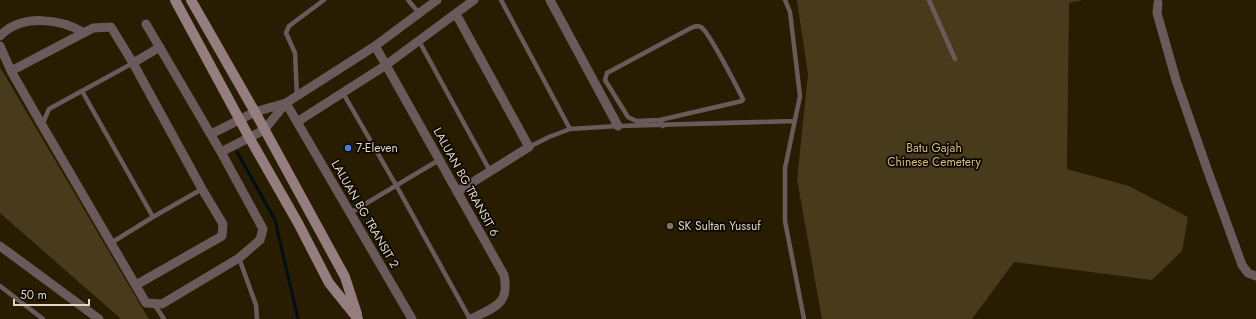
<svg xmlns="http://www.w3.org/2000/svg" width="1256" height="319" font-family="Jost,sans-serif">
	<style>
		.green { fill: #483b1c }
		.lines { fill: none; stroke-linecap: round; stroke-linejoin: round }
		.stream { stroke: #000e16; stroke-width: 3 }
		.service { stroke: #6b5a5c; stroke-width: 4.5 }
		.minor { stroke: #6b5a5c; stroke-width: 9 }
		.secondary { stroke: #967d80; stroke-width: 10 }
		.shop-dot { fill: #3f7fe0; stroke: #0c0801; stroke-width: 1.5 }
		.education-dot { fill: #8d6e63; stroke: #0c0801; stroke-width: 1.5 }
		.labels { text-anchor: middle; stroke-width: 3.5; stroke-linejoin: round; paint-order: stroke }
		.poi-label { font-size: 12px; fill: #dfd8c7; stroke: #0c0801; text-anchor: start }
		.park-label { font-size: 12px; fill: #d7bc7a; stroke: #0c0801 }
		.street-label { font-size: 12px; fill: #dfd8c7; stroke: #0c0801 }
	</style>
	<rect width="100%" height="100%" fill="#281d01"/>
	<!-- green -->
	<path class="green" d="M797 0H1083L1069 3 1067 169 1129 186 1188 217 1182 251 1152 280 1014 262 972 319H822L797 179 808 75Z
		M0 67 141 306 149 319H121L0 213Z"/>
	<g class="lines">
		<!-- stream -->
		<path class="stream" d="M237 152 275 220 298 319"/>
		<!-- service -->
		<path class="service" d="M408 0 419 13
			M501 0 570 129
			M785 0 790 12 800 96 785 168V221L804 319
			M929 0 955 59
			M419 41 490 171
			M82 91 153 217 202 189
			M343 93 396 185 470 319
			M297 96 295 53 286 33 289 26 324 0
			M660 120 636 121 628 117 605 80 607 73 689 29C693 27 697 25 701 27 709 32 737 87 743 99L742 101 660 120 663 126
			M42 125 49 109 133 63
			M529 147 549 137 570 129 618 126 795 121
			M350 213 439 160
			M111 243 153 217
			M239 258 256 305 257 319
			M0 286 43 319
			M154 304 164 319"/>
		<!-- minor -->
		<path class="minor" d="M550 0 618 126
			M1158 3 1157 13 1176 80 1206 166 1242 265 1248 273 1256 276
			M456 14 529 147 457 192
			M0 36C21 14 60 18 84 33
			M0 46 11 71 42 125 146 303 162 304 239 258 260 240 263 229 221 152 146 24
			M375 46 386 65 504 275C510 305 494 307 471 319
			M133 63 160 47
			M11 71 93 28 111 27 133 63 202 189 223 224 222 236 136 285
			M286 103 412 319
			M297 122 386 65 474 0
			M211 134 255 112 286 103 375 46 437 0
			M221 152 264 130 286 103
			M0 246 99 319"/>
		<!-- secondary -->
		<path class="secondary" d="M175 0 249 137 298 223 329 283 358 319
			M191 0 255 112 345 277 357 314"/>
	</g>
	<!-- markers -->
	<circle class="shop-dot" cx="348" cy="148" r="4"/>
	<circle class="education-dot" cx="670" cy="226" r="4"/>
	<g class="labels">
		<!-- poi labels -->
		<g class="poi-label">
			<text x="356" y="152">7-Eleven</text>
			<text x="678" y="230">SK Sultan Yussuf</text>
		</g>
		<!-- park labels -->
		<g class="park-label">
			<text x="934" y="152">Batu Gajah<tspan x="934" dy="14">Chinese Cemetery</tspan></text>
		</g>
		<!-- street labels -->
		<g class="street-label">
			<text transform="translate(466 182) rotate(61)" y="4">LALUAN BG TRANSIT 6</text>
			<text transform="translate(365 214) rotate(60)" y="4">LALUAN BG TRANSIT 2</text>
		</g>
	</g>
	<!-- scale -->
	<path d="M14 299v6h75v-6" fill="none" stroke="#dfd8c7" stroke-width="2"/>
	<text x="20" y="299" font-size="12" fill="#dfd8c7" stroke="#0c0801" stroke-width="3" paint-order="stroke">50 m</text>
</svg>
